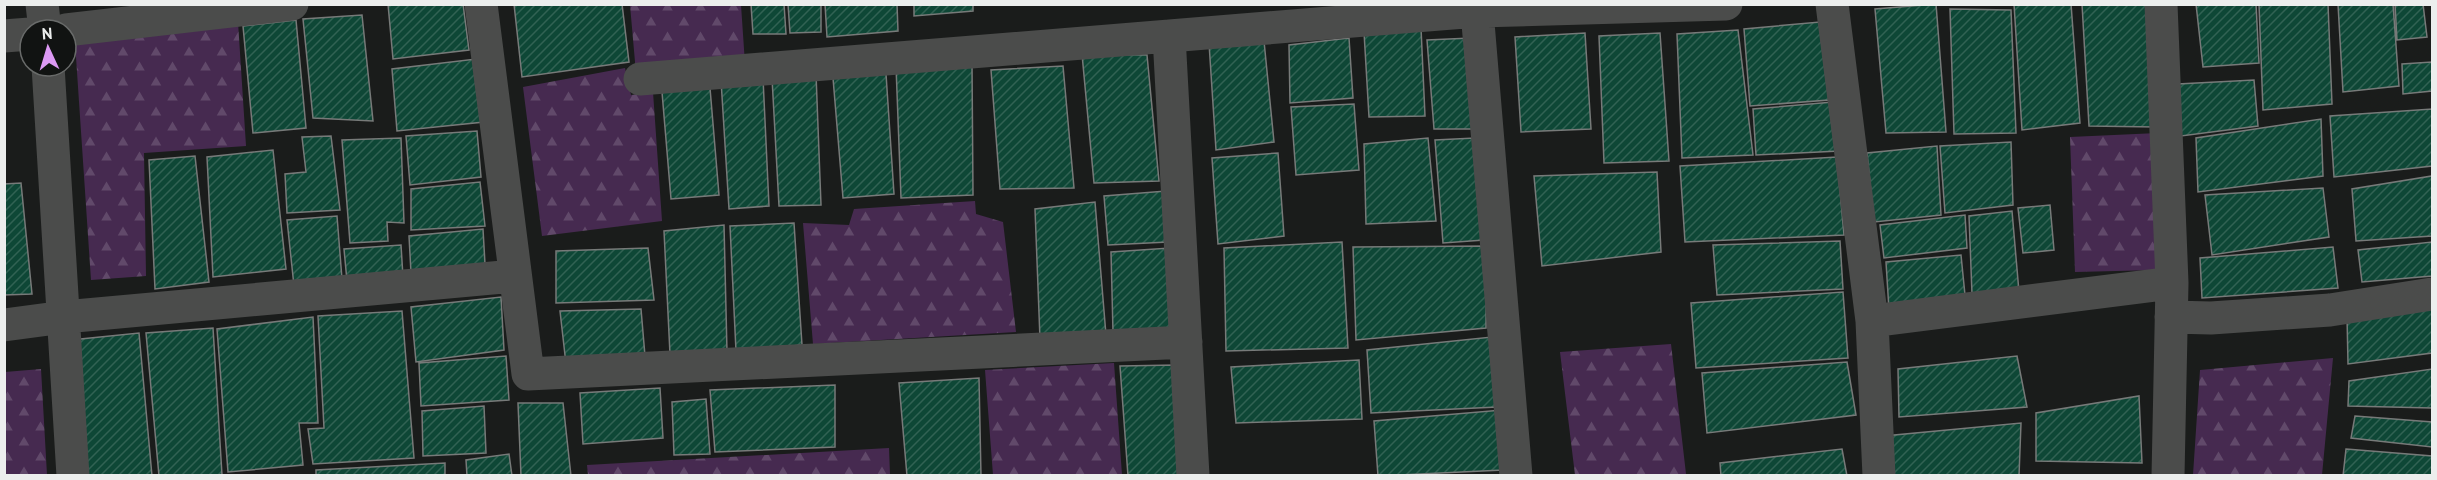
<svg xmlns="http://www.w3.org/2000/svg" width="2437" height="480" font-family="'PT Sans',sans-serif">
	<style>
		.forest { fill: url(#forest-firs) }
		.building { fill: url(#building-hatch); stroke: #777a79; stroke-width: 1.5 }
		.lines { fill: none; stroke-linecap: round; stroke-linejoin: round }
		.minor { stroke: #4b4c4b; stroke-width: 33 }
	</style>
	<defs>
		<pattern id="forest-firs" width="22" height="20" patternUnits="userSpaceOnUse" patternTransform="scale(1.5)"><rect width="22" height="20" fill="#462a50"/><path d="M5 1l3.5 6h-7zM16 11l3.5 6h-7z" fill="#61496a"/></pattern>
		<pattern id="building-hatch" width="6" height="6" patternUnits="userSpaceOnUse" patternTransform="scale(1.5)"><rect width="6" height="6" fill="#0e4736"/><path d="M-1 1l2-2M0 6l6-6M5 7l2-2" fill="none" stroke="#316253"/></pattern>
	</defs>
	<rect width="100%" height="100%" fill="#1a1c1b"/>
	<!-- forest -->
	<path class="forest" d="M630 5H741L745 64 636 73Z
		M238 22 246 146 144 153 146 276 91 280 75 42Z
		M625 68 631 95 653 92 662 221 542 236 523 87Z
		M2158 133 2157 270 2075 272 2070 137Z
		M975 201 976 214 1003 222 1016 332 813 344 803 223 849 225 854 209Z
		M1671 344 1686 474 1575 475 1560 352Z
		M2333 358 2322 475H2193L2200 370Z
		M1114 363 1122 475H993L985 370Z
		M41 369 47 475H5V372Z
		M889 448 890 475H588L587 465Z"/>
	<!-- building -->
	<path class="building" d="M388 4H463L469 50 393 59Z
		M514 4H622L629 62 522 77Z
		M751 4H784L786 34H753Z
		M788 4H821V32L790 33Z
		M825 4H897L898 31 827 37Z
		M914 4H973V11L914 16Z
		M1936 4 1946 132 1886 133 1875 9Z
		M2014 4H2071L2080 123 2022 130Z
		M2082 4H2147L2156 127 2089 126Z
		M2196 4H2256L2259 63 2203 67Z
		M2259 4H2328L2332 104 2263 110Z
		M2338 4H2393L2399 86 2343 92Z
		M2395 4H2423L2427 37 2397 40Z
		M1950 9 2011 10 2016 133 1954 134Z
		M362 15 373 121 313 118 303 19Z
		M296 20 306 128 253 133 243 26Z
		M1820 22 1829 100 1750 106 1744 29Z
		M1421 28 1425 116 1369 117 1364 32Z
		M1738 30 1753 155 1682 158 1677 34Z
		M1585 33 1591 129 1521 132 1515 37Z
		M1660 33 1669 161 1604 163 1599 36Z
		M1349 38 1353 98 1290 103 1289 45Z
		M1471 38 1481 129H1434L1427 40Z
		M1264 41 1274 142 1216 150 1209 43Z
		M1082 54 1147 55 1159 181 1094 183Z
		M476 59 484 122 397 131 392 69Z
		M2432 62V91L2403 94 2402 64Z
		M972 64 973 195 901 198 896 66Z
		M1063 66 1074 188 1000 189 991 70Z
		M816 74 821 205 779 206 772 78Z
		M886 74 894 194 843 198 833 78Z
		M763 78 769 206 729 209 721 80Z
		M2254 80 2258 126 2181 136 2178 84Z
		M710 88 719 195 671 199 662 92Z
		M1833 102 1839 151 1756 155 1753 109Z
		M1354 104 1359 170 1296 175 1291 107Z
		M2432 109V166L2334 177 2330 116Z
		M2321 119 2323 176 2198 192 2196 138Z
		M477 131 481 177 410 185 406 136Z
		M331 136 340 210 287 213 285 174 306 172 302 137Z
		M401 138 404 223 387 222 388 241 350 243 342 140Z
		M1428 138 1436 221 1366 224 1364 144Z
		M1475 138 1484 240 1443 243 1435 140Z
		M2011 142 2013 205 1945 213 1940 146Z
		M1937 146 1941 215 1874 222 1867 153Z
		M273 150 286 269 213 277 207 157Z
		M1278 153 1284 236 1218 244 1212 158Z
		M195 156 209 282 155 289 149 160Z
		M1837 157 1844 235 1685 242 1680 166Z
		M1657 172 1661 252 1542 266 1534 176Z
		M2432 176V236L2356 241 2352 189Z
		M480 182 485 226 411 230V189Z
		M21 183 32 294 4 295V184Z
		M2323 188 2329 237 2212 255 2205 195Z
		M1166 191 1168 242 1108 245 1104 196Z
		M1095 202 1106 335 1040 339 1035 209Z
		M2050 205 2054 250 2023 253 2018 208Z
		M2012 211 2019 292 1972 294 1969 216Z
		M1965 215 1967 248 1884 258 1880 225Z
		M337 216 342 279 294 286 287 220Z
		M794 223 802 345 736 351 730 226Z
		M724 225 727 352 670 354 664 231Z
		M483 229 485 264 411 273 409 236Z
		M1840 241 1843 289 1717 295 1713 245Z
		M1342 242 1348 348 1226 351 1224 248Z
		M2432 242V276L2362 282 2358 250Z
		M401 245 403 277 347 281 344 249Z
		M1487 246 1486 328 1356 340 1353 247Z
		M2333 247 2338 288 2202 298 2200 258Z
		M648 248 654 300 556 303V251Z
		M1170 248 1175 331 1113 332 1111 252Z
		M1961 255 1966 305 1889 310 1886 262Z
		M1843 292 1848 358 1696 368 1691 303Z
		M501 297 504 350 416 362 411 307Z
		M2432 308V353L2348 364 2347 316Z
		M641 309 645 356 566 364 560 311Z
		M402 311 414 458 313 464 308 429 324 428 318 316Z
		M313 317 318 423H299L303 465 228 472 217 329Z
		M213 328 222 475 159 476 146 333Z
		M139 333 152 476H82L71 340Z
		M1492 337 1497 407 1371 413 1367 350Z
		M506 356 509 400 421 406 419 363Z
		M2017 356 2027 407 1899 417 1898 369Z
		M1359 360 1362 419 1236 423 1231 367Z
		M1847 362 1856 415 1707 433 1702 373Z
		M1176 365 1182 476H1128L1120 366Z
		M2432 369V408L2348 406 2349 381Z
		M979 378 981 476H907L899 383Z
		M835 385V447L715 452 710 390Z
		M660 388 663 438 583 444 580 393Z
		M2139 396 2142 463 2036 461V413Z
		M706 399 710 454 674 455 672 402Z
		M518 403H563L571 476H521Z
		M484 406 486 453 423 456 422 411Z
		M1502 410 1503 470 1378 476 1374 421Z
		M2355 416 2432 422V447L2351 438Z
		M2021 423 2019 476H1888L1884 436Z
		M1842 449 1847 476H1721L1720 463Z
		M2346 449 2432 456V476H2343Z
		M509 454 512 476H467L466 460Z
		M445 463V476H316V470Z"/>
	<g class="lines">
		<!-- minor -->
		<path class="minor" d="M42 4 45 30
			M481 4 528 374 1186 342
			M1832 4 1872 321 1879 476
			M2161 4 2172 283 2168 476
			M1477 11 1516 476
			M66 30 292 4
			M4 36 30 34
			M1169 36 1193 476
			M48 66 73 476
			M640 79 1477 11 1726 4
			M2171 317 2211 318 2330 310 2432 294
			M1872 321 2172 283
			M4 325 64 317 514 276"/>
	</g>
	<!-- border -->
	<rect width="2437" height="480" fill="none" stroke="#eceeed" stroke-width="12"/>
	<!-- north arrow -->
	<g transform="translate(48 48) rotate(356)"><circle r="28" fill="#111312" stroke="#696b6a" stroke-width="1.5"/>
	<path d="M0-4.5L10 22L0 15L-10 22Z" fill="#dc99f4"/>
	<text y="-9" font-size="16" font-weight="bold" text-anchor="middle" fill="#eceeed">N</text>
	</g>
</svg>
